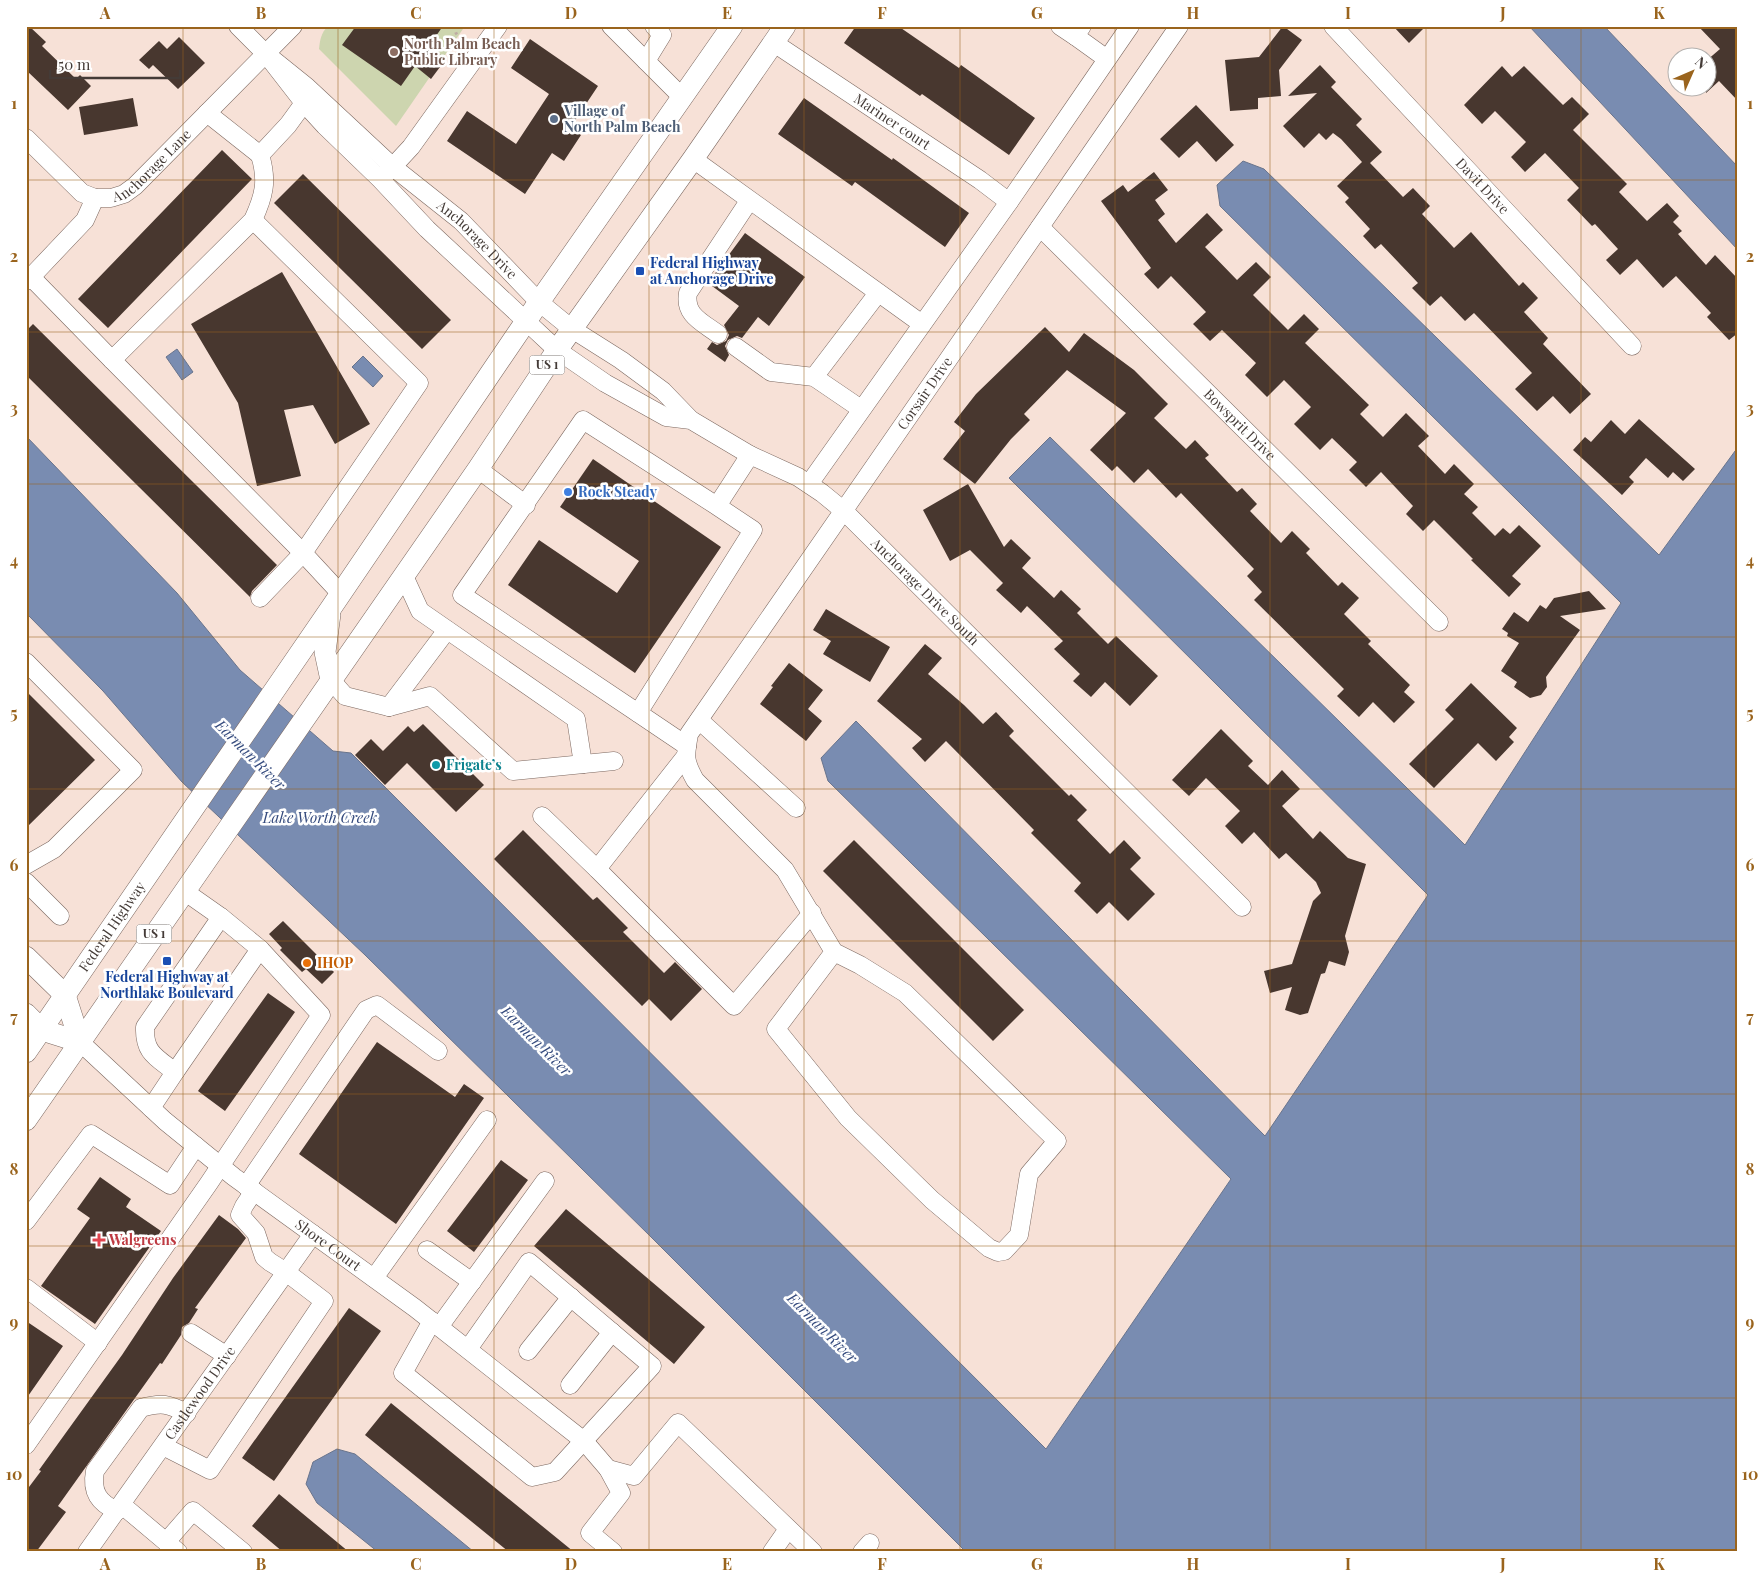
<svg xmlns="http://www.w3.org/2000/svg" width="1764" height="1578" font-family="'Playfair Display',serif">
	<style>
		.green { fill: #cdd5af }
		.water { fill: #798cb1; stroke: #69748c }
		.building { fill: #48372f }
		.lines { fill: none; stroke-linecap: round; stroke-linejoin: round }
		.minor-casing { stroke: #7c6860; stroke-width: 19 }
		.major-casing { stroke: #7c6860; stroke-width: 22 }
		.path { stroke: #bdaba3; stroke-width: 3; stroke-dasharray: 2.5 4; stroke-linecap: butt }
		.minor { stroke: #fff; stroke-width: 18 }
		.major { stroke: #fff; stroke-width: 21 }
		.grid { fill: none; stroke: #9a641d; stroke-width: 1; stroke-opacity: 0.55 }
		.education-dot { fill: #8d6e63; stroke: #fff; stroke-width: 2 }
		.service-dot { fill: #5c6f8a; stroke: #fff; stroke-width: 2 }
		.transit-dot { fill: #1a4fb4; stroke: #fff; stroke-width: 2 }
		.shop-dot { fill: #3f7fe0; stroke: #fff; stroke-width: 2 }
		.culture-dot { fill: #0f9aa8; stroke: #fff; stroke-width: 2 }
		.food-dot { fill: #e8710a; stroke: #fff; stroke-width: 2 }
		.health-dot { fill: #e0444e; stroke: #fff; stroke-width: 2 }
		.labels { text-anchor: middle; stroke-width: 5; stroke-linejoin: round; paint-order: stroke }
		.shield { fill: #fff; stroke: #7c7673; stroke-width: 1 }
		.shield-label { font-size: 12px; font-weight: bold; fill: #443b37 }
		.education-label { font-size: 14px; font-weight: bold; fill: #785e54; stroke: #fff; text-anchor: start }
		.service-label { font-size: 14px; font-weight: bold; fill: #4e5e75; stroke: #fff; text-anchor: start }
		.street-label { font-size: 14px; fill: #443b37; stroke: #fff }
		.transit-label { font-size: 14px; font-weight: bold; fill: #164399; stroke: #fff; text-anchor: start }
		.shop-label { font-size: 14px; font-weight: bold; fill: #366cbe; stroke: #fff; text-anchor: start }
		.culture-label { font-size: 14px; font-weight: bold; fill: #0d838f; stroke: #fff; text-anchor: start }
		.food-label { font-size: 14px; font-weight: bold; fill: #c56008; stroke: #fff; text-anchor: start }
		.health-label { font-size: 14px; font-weight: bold; fill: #be3a42; stroke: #fff; text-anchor: start }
		.water-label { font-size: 15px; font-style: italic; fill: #344a7d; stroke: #fff }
		.neatline { fill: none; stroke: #9a641d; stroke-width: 2 }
		.grid-label { font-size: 16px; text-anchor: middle; font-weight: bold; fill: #9a641d }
	</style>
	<rect width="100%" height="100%" fill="#f7e1d7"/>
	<!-- green -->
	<path class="green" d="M328 26H465L396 126 319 49C320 40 321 33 328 26Z"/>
	<!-- water -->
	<path class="water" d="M1529 26H1604L1738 167V250Z
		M1243 161 1264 169 1659 555 1738 447V1552H966L652 1238 365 955 182 782 103 691 26 613V436L177 593 240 670 333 751 351 753 1046 1449 1231 1179 828 781 821 758 856 721 1265 1136 1428 895 1009 478 1050 437 1465 845 1621 603 1220 206 1217 185Z
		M177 349 193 372 182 380 166 357Z
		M363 356 383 376 373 387 352 367Z
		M337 1449 355 1454 474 1552H378L317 1503 306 1484 313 1462Z"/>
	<!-- building -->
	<path class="building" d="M26 26H29L46 42 42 46 76 79 80 75 91 86 68 110 26 70Z
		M356 26H443L429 46 446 59 431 79 415 66 401 86 342 45Z
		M856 26H898L959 68 961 65 1035 118 1009 155 922 94 920 96 844 43Z
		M1283 26 1302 40 1279 70 1281 96 1258 98V109L1230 111 1225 60 1259 57Z
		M1393 26H1426L1409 43Z
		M1698 26H1738V101L1719 81 1706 93V61L1720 49Z
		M179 37 205 63 178 89 153 65 149 69 139 60 159 41 167 49Z
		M530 39 598 86 570 128 581 135 564 161 552 153 525 194 447 141 467 111 516 144 549 94 511 68Z
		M1320 65 1336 82 1331 87 1362 119 1356 125 1382 152 1370 163 1403 197 1413 188 1430 206 1422 214 1454 248 1471 232 1519 286 1523 282 1538 298 1524 312 1548 338 1543 344 1591 394 1570 414 1553 396 1537 411 1515 389 1532 373 1474 313 1465 321 1441 296 1430 306 1412 288 1418 283 1381 244 1375 249 1363 236 1370 229 1345 202 1349 198 1337 186 1362 162 1341 139 1333 133 1326 140 1319 133 1304 148 1283 126 1317 93 1288 96Z
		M1502 66 1512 77 1524 66 1563 105 1572 97 1589 114 1573 130 1627 184 1619 192 1647 221 1667 203 1679 216 1673 222 1682 231 1678 234 1706 265 1715 255 1738 279V333L1729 340 1707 317 1711 313 1676 276 1663 288 1637 259 1620 275 1606 260 1618 249 1595 224 1592 226 1567 200 1579 188 1545 153 1525 172 1511 157 1526 142 1495 111 1482 124 1464 105Z
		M133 98 138 126 84 135 79 107Z
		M804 98 892 160 893 158 969 213 945 247 855 182 852 186 778 134Z
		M1196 105 1234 145 1216 162 1197 141 1179 158 1160 139Z
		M222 150 252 179 108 328 78 299Z
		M1154 172 1168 190 1155 200 1165 214 1158 220 1176 243 1207 213 1223 230 1205 247 1237 280 1256 262 1271 277 1253 295 1288 330 1304 314 1319 329 1305 343 1369 405 1360 414 1383 437 1406 413 1429 436 1418 446 1445 474 1454 464 1474 484 1464 494 1478 507 1472 513 1495 536 1503 528 1510 534 1519 525 1541 546 1512 576 1521 584 1509 597 1471 560 1473 559 1434 520 1423 531 1406 514 1413 506 1381 472 1366 487 1349 470 1357 462 1332 438 1320 450 1294 424 1311 407 1284 380 1267 397 1245 375 1256 363 1222 330 1210 341 1193 324 1206 312 1171 276 1158 289 1144 274 1151 268 1101 201 1123 185 1128 192Z
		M303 174 451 320 422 349 274 203Z
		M745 233 805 277 769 326 758 317 742 338 737 336 728 340 725 346 729 355 725 362 707 349 712 342 717 345 726 341 729 335 724 325 739 306 708 283Z
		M282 272 370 424 335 444 313 405 284 410 301 476 257 486 238 403 191 324Z
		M33 324 277 565 252 591 250 597 26 375V331Z
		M1045 327 1069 352 1084 333 1134 370 1168 404 1154 418 1186 449 1195 440 1209 455 1205 458 1237 492 1242 488 1257 504 1250 511 1281 543 1292 531 1310 549 1306 553 1338 586 1342 582 1359 598 1344 614 1371 641 1368 644 1410 685 1404 692 1415 702 1394 723 1373 702 1359 717 1337 696 1344 689 1254 600 1262 592 1247 576 1254 569 1181 493 1176 498 1148 469 1134 483 1117 466 1112 471 1090 450 1126 413 1067 370 1024 414 1030 420 1011 439 975 484 943 459 965 431 954 422 976 394Z
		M1639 419 1695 469 1683 481 1673 472 1668 478 1646 458 1629 477 1634 482 1622 495 1573 450 1585 437 1591 442 1611 420 1625 434Z
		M593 459 721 547 635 673 508 585 539 540 617 593 639 561 560 507Z
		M968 484 1004 547 1011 539 1031 558 1022 568 1054 598 1061 590 1081 609 1077 613 1108 644 1116 636 1158 676 1130 706 1105 682 1091 697 1073 681 1080 674 1054 649 1063 641 1027 606 1021 613 996 590 1003 583 970 550 950 561 923 510Z
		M1589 591 1606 609 1560 616 1580 630 1546 677 1547 687 1541 695 1530 698 1514 687 1517 682 1501 671 1519 643 1507 636 1508 633 1502 629 1514 612 1528 622 1540 605 1546 609 1554 598Z
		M826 609 890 647 870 682 823 654 831 641 813 630Z
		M925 644 942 658 928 674 964 705 983 724 996 712 1014 731 1009 736 1069 796 1071 794 1087 810 1077 820 1110 854 1124 840 1141 858 1130 869 1155 894 1128 921 1109 902 1097 914 1074 891 1081 883 1031 833 1034 830 946 741 925 762 912 748 922 739 877 701Z
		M789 663 823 690 808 709 822 721 806 741 760 704 773 687 771 686Z
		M1471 683 1517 728 1509 737 1514 742 1496 761 1478 743 1434 788 1409 764 1454 719 1445 710Z
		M26 691 95 760 26 828Z
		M423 724 484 785 456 812 407 763 385 785 355 755 371 739 383 751 408 726 414 732Z
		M1221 729 1253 761 1248 766 1268 785 1282 770 1300 789 1282 806 1313 839 1320 831 1348 858 1366 864 1345 936 1349 952 1345 966 1329 961 1325 973 1321 974 1308 1013 1300 1015 1285 1010 1292 987 1270 993 1264 971 1292 964 1313 901 1321 893 1316 882 1286 853 1279 859 1254 832 1242 844 1225 826 1240 811 1206 778 1189 796 1172 780Z
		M523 830 593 900 597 897 628 928 623 932 664 973 675 962 702 989 671 1021 649 999 642 1006 494 859Z
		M854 840 1024 1010 993 1041 823 871Z
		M283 921 334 972 322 984 306 969 302 972 280 950 282 948 269 934Z
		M268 993 295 1012 225 1111 198 1091Z
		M377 1042 455 1097 464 1084 484 1098 396 1224 299 1154Z
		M501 1160 528 1180 474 1252 447 1231Z
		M100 1177 131 1199 126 1207 161 1231 95 1324 41 1286 90 1218 77 1209Z
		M566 1209 705 1327 674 1364 534 1246Z
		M219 1215 238 1229 246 1238 195 1308 198 1309 189 1323 182 1327 181 1335 162 1364 160 1363 58 1506 66 1512 36 1552H26V1491L41 1471 39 1470 122 1355 173 1278Z
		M349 1308 381 1331 274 1481 242 1458Z
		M26 1321 63 1346 26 1399Z
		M391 1403 574 1552H509L365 1435Z
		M279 1494 349 1552H283L252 1526Z"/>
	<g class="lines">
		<!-- minor casing -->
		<g class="minor-casing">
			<g id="minor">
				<path id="s1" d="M238 26 266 54 307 87 393 167 461 221 539 302 572 329 621 360 663 391 691 420"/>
				<path d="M611 26 682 97"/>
				<path d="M1060 26 1075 36"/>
				<path d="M1082 26 1075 36 1107 59"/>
				<path id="s2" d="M1333 26 1632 346"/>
				<path id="s3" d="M774 43 980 180 1009 202"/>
				<path id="s4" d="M266 54 304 103 325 126 381 180 427 229 557 350 605 383 666 417 691 420 750 455 798 477 822 493 844 511 1242 907"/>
				<path d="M646 61 662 35 654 26"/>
				<path d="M304 103 288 125 260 155C268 181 264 196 253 220L112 360 303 553 341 594"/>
				<path d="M207 113 260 155"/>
				<path id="s5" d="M26 138 82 193 95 198H111L124 194 135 186 293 26"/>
				<path d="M693 159 922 324"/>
				<path d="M385 175 411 147 498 26"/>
				<path d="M253 220 419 383 303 553 260 598"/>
				<path id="s6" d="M1040 227 1439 622"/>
				<path d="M31 277 85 220 95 198"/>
				<path d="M26 281 31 277 112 360"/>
				<path d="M718 334C702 322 684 315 688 293L749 201"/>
				<path d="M736 347 771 372 814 377 861 409"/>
				<path d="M814 377 878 293"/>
				<path d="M478 469 526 505"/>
				<path d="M809 484 1009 202 1130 26"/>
				<path d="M717 506 753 530 638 713 462 595 583 420 717 506 750 455"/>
				<path d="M404 576 420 611 576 719 583 764"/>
				<path d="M26 662 133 770 54 849 26 865"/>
				<path d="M331 680 345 696 389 707 430 696 513 771 614 761"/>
				<path d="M389 707 447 630"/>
				<path d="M638 713 687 746"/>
				<path d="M699 720 796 808"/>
				<path d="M685 757 597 869 734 1006 812 913"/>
				<path d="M542 816 597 869"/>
				<path d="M26 882 60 916"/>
				<path id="s7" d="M834 952 776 1029 848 1118 932 1200 989 1248 998 1252 1004 1251 1019 1235 1029 1174 1057 1141 905 993 860 965 834 952 785 870 695 780C684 760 685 757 689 734L1179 26"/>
				<path id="s8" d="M80 1042 165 1121 234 1177 415 1308 584 1441 608 1469 621 1493 590 1533 613 1552"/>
				<path d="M175 1072 260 949"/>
				<path d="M151 1108 175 1072C156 1057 144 1053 145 1027L221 917"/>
				<path d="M246 1186 366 1010 377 1005 438 1051"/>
				<path d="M26 1221 91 1134 170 1185 196 1146"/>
				<path d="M427 1250 472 1282"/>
				<path d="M374 1278 487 1120"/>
				<path d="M26 1288 98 1343"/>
				<path d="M432 1321 403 1373 532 1477 555 1472 652 1366 529 1262 468 1349"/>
				<path d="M439 1327 545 1181"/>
				<path d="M191 1333 227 1356"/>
				<path d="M528 1351 571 1297"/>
				<path d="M570 1385 612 1332"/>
				<path d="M26 1445 209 1183 321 1015 260 949 221 917 184 891"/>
				<path d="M163 1446 210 1470 324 1301 286 1272 270 1262 264 1257 256 1233 240 1215 244 1206 254 1191"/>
				<path d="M608 1469 634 1476 678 1423 813 1552"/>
				<path d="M122 1505 178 1552"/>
				<path d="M117 1511C99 1503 91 1492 95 1471L141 1408C162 1402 168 1404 187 1413"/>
				<path d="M166 1542 193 1511 243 1552"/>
				<path id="s9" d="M87 1552 313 1234"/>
				<path d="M772 1552 788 1529"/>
				<path d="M862 1552 870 1543"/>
			</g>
		</g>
		<!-- major casing -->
		<g class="major-casing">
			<g id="major">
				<path d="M330 614 325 652 331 680"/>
				<path d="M26 957 65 995 80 1042"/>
				<path d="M26 1014 42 1030 80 1042"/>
				<path id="s10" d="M26 1052 331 608 539 302 732 26"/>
				<path d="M26 1120 478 469 557 350 693 159 785 26"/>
			</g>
		</g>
		<!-- path -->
		<path class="path" d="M454 26 456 33 458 36"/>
		<!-- minor -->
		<use href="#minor" class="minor"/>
		<!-- major -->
		<use href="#major" class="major"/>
	</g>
	<!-- grid -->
	<path class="grid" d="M183 26V1552M338 26V1552M494 26V1552M649 26V1552M804 26V1552M960 26V1552M1115 26V1552M1270 26V1552M1426 26V1552M1581 26V1552M26 180H1738M26 332H1738M26 484H1738M26 637H1738M26 789H1738M26 941H1738M26 1094H1738M26 1246H1738M26 1398H1738"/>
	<!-- markers -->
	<circle class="education-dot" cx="394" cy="52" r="5"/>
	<circle class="service-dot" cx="554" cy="119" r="5"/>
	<g class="transit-dot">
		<rect x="635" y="266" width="10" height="10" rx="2.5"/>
		<rect x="162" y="956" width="10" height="10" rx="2.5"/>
	</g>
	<circle class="shop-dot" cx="568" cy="492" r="5"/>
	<circle class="culture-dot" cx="436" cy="765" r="5"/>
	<circle class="food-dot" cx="307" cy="963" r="5"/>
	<path class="health-dot" d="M96.5 1232.5h5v5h5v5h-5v5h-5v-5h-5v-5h5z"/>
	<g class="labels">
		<!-- shield labels -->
		<g class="shield">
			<rect x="529.5" y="355.5" width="35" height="19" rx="4"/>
			<rect x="136.5" y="924.5" width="35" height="19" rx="4"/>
		</g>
		<g class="shield-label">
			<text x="547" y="369">US 1</text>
			<text x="154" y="938">US 1</text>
		</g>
		<!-- education labels -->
		<g class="education-label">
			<text x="404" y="49">North Palm Beach<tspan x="404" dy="16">Public Library</tspan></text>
		</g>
		<!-- service labels -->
		<g class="service-label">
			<text x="564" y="116">Village of<tspan x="564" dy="16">North Palm Beach</tspan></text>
		</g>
		<!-- street labels -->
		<g class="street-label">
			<text dy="5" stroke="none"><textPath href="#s3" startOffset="142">Mariner court</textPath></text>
			<text dy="5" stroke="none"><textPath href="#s5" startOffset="161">Anchorage Lane</textPath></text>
			<text dy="5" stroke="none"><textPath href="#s2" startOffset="219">Davit Drive</textPath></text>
			<text dy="5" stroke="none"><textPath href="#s1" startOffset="321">Anchorage Drive</textPath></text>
			<text dy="5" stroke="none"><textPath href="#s7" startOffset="1525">Corsair Drive</textPath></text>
			<text dy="5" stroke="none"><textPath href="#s6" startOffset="281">Bowsprit Drive</textPath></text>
			<text dy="5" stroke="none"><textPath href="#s4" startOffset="862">Anchorage Drive South</textPath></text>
			<text dy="5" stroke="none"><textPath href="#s10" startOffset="152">Federal Highway</textPath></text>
			<text dy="5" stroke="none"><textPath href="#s8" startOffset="321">Shore Court</textPath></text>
			<text dy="5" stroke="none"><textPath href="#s9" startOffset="195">Castlewood Drive</textPath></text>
		</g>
		<!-- transit labels -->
		<g class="transit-label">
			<text x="650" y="268">Federal Highway<tspan x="650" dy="16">at Anchorage Drive</tspan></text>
			<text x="167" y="982" text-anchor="middle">Federal Highway at<tspan x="167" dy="16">Northlake Boulevard</tspan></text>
		</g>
		<!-- shop labels -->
		<g class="shop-label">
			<text x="578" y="497">Rock Steady</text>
		</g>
		<!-- culture labels -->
		<g class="culture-label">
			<text x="446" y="770">Frigate’s</text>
		</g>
		<!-- food labels -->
		<g class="food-label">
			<text x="317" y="968">IHOP</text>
		</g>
		<!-- health labels -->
		<g class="health-label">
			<text x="109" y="1245">Walgreens</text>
		</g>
		<!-- water labels -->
		<g class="water-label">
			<text transform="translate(250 755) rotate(45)" y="5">Earman River</text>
			<text x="320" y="823">Lake Worth Creek</text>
			<text transform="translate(536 1041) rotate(45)" y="5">Earman River</text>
			<text transform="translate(822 1328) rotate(45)" y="5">Earman River</text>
		</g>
	</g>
	<!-- border -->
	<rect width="1764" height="1578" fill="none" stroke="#ffffff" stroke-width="55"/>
	<!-- north arrow -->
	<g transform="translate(1692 72) rotate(45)"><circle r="24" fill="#ffffff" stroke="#b4b1af"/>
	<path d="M0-4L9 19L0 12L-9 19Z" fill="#9a641d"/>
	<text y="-8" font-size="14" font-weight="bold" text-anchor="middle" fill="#443b37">N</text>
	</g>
	<!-- scale -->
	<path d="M50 70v8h130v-8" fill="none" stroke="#443b37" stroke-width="2.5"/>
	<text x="58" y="70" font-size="15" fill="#443b37" stroke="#ffffff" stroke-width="4" paint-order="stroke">50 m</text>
	<rect x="28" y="28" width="1708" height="1522" class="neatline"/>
	<g class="grid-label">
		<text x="105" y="19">A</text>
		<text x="261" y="19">B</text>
		<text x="416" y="19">C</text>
		<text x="571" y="19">D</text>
		<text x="727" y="19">E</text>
		<text x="882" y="19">F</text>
		<text x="1037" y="19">G</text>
		<text x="1193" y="19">H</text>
		<text x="1348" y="19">I</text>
		<text x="1503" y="19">J</text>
		<text x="1659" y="19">K</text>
		<text x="14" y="109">1</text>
		<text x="1750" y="109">1</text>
		<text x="14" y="262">2</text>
		<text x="1750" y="262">2</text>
		<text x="14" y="414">3</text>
		<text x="1750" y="414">3</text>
		<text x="14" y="566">4</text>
		<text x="1750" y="566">4</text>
		<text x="14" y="719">5</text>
		<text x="1750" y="719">5</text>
		<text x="14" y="871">6</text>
		<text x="1750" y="871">6</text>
		<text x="14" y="1023">7</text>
		<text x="1750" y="1023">7</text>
		<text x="14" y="1175">8</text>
		<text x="1750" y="1175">8</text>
		<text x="14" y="1328">9</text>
		<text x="1750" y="1328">9</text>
		<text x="14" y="1480">10</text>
		<text x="1750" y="1480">10</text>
		<text x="105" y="1570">A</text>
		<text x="261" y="1570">B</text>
		<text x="416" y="1570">C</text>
		<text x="571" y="1570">D</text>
		<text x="727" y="1570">E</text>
		<text x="882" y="1570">F</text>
		<text x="1037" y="1570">G</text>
		<text x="1193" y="1570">H</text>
		<text x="1348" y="1570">I</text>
		<text x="1503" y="1570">J</text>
		<text x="1659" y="1570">K</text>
	</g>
</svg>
